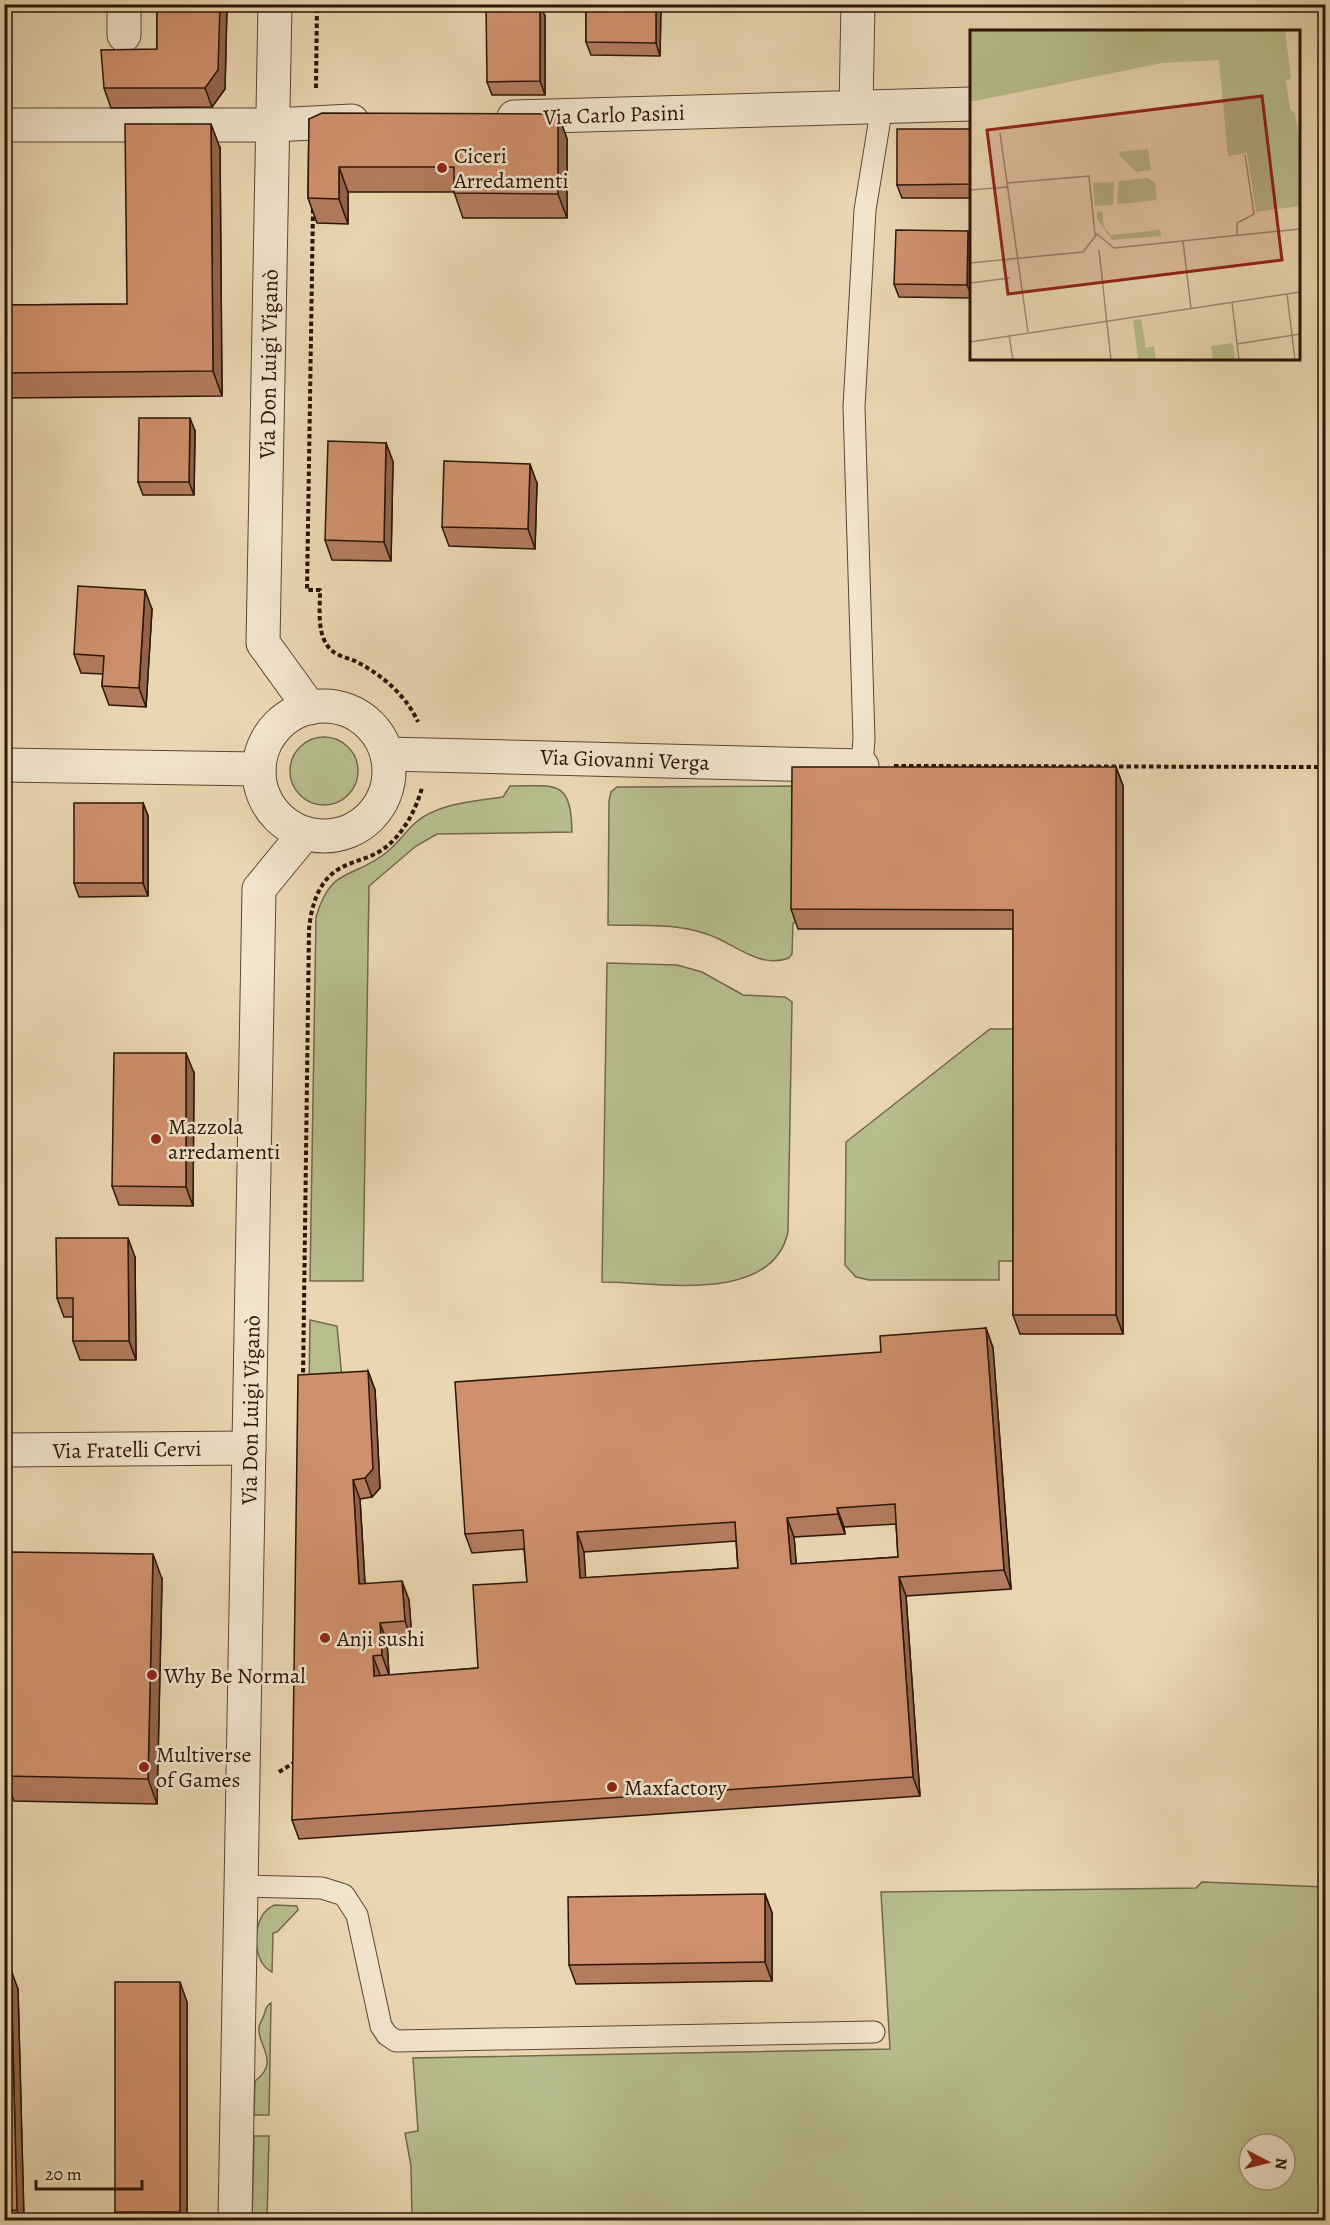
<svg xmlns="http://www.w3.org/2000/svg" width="1330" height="2225" font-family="Alegreya,serif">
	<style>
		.green { fill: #b7be8c; stroke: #716a4a; stroke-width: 1.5; fill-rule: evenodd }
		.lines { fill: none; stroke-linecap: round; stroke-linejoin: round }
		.service-casing { stroke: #5b4633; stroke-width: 23 }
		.minor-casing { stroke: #5b4633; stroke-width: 35 }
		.tertiary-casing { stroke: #5b4633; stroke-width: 35 }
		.path { stroke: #2b1509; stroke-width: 4; stroke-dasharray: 4.5 3; stroke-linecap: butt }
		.service { stroke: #f1e5cc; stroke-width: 21 }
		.minor { stroke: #f1e5cc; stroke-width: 33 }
		.tertiary { stroke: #f1e5cc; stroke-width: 33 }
		.wall { fill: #b37c5e; stroke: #2b1509; stroke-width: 1.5; fill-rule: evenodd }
		.shaded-wall { fill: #92654c; stroke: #2b1509; stroke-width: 1.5 }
		.building { fill: #d0906d; stroke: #2b1509; stroke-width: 1.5; fill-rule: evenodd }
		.poi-dot { fill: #8f2418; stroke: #f1e5cc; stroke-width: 2 }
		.labels { text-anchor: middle; stroke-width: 5; stroke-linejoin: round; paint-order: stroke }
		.street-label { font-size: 22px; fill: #2b1509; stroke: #f1e5cc }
		.poi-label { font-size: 22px; fill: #2b1509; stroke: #f1e5cc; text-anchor: start }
		.inset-road { fill: none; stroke: #9e896e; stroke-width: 1.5 }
		.view { fill: #8f2418; fill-opacity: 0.15; stroke: #8f2418; stroke-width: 3 }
		.inset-edge { fill: none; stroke: #2b1509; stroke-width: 3 }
	</style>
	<rect width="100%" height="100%" fill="#ead7b1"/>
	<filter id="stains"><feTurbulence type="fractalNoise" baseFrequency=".00333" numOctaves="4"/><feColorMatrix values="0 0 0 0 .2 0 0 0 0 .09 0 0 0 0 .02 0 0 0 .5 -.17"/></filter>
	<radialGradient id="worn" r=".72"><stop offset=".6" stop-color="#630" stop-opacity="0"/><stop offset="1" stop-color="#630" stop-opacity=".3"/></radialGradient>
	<!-- green -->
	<path class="green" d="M290 771a34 34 0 1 1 68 0a34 34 0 1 1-68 0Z
		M510 786C555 786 571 778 572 832L437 834 416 846 369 886 363 1281H310L316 917C331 867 349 880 383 855 396 846 404 833 415 823 437 803 476 801 503 797Z
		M799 786 798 922 793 923 792 954 789 958C763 968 740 949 719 939 684 922 645 926 608 925L609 801 611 792 617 787Z
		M607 963 677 965 702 972 743 995 785 997 792 1002 788 1232C772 1305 657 1282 602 1282Z
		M990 1029H1019V1261H999V1280H869L856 1277 845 1265 846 1142Z
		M310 1320 337 1326 342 1378 309 1394Z
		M1202 1882 1325 1887V2220H412L411 2166 405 2133 418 2131 413 2058 890 2049 881 1892 1196 1888ZM1249 2144H1285V2180H1249Z
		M275 1905 297 1906 298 1910 277 1932 273 1933 272 1972C250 1962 251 1913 275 1905Z
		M271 2003 269 2115H254L255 2081C281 2062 257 2045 259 2028 259 2023 263 2019 264 2015 266 2009 266 2006 271 2003Z
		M254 2136H269L267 2220H252Z"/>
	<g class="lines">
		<!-- service casing -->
		<g class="service-casing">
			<path id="service" d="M862 766 864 739 854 407 865 210 882 106
				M241 1886 322 1888 344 1895 357 1915 381 2026 387 2035 396 2041 874 2032"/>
		</g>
		<!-- minor casing -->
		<g class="minor-casing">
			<path id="minor" d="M124 35V4
				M856 107 858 4
				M514 117 972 104
				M4 125H273L352 121
				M387 754 862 766
				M4 765 259 769
				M4 1450 249 1448"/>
		</g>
		<!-- tertiary casing -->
		<g class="tertiary-casing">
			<path id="tertiary" d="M275 4 263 643 310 708
				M259 771a65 65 0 1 1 130 0a65 65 0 1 1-130 0Z
				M235 2220 259 889 305 833"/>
		</g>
		<!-- path -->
		<path class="path" d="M316 88 317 4
			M313 209 307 590H320C320 607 317 631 327 645 333 655 345 657 355 661 381 674 406 695 418 722
			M894 766 1326 767
			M303 1380 309 930C311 907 318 881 339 869 352 861 368 859 382 850 403 835 415 812 422 788
			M279 1772 295 1762"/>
		<!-- service -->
		<use href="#service" class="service"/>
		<!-- minor -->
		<use href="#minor" class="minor"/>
		<!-- tertiary -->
		<use href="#tertiary" class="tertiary"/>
	</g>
	<!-- wall -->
	<path class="wall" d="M157 4H227L225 89 212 107 111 108 104 88 157 49Z
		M586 4H661L660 56 591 55 586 42Z
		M545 16V95H492L487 82Z
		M558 114 567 139V218H463L454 192H348V224L317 223 308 198 309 119Z
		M972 129V198H902L897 185Z
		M220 148 222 396 4 398V305L127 304Z
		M968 231 972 241V298L899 297 894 284Z
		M195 431 194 495H143L138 482Z
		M386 443 393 462 391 561 332 560 325 540Z
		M537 483 535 549 449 546 442 527Z
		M152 609 146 707 109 705 102 686 103 674 81 673 74 654Z
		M1116 767 1123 786V1334H1020L1013 1315V929H798L791 909Z
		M143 803 148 816V896L79 897 74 883Z
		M194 1073 193 1206 119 1205 112 1186Z
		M135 1257 136 1360H80L73 1341V1317H64L57 1298Z
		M986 1328 993 1348 1011 1589 906 1596 920 1796 299 1839 292 1820 368 1371 375 1390 380 1488 372 1497 360 1499 365 1583 409 1600 412 1640 387 1642 389 1675 380 1676 478 1668 527 1582 524 1549 472 1553 465 1534 881 1352ZM896 1524 898 1557 796 1564 794 1537 845 1534 844 1527ZM736 1541 738 1568 585 1578 584 1552Z
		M162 1579 157 1804 14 1801 5 1776Z
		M765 1894 772 1913V1981L576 1984 569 1965Z
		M4 1970 18 1989 24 2220H4Z
		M187 2002V2220H118L115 2212Z"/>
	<!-- shaded-wall -->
	<path class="shaded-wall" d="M220 4H227L225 89 212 107 205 88Z
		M540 4 545 16V95L540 81Z
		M656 4H661L660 56 656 43Z
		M558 114 567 139V218L558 194Z
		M211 124 220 148 222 396 213 371Z
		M339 167 348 192V224L339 199Z
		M968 231 972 241V297L967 285Z
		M190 418 195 431 194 495 189 482Z
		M386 443 393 462 391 561 384 542Z
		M530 464 537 483 535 549 528 529Z
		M145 590 152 609 146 707 139 688Z
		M1116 767 1123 786V1334L1116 1315Z
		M143 803 148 816V896L143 883Z
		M186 1053 194 1073 193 1206 186 1187Z
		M128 1238 135 1257 136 1360 129 1341Z
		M986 1328 993 1348 1011 1589 1004 1570Z
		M368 1371 375 1390 380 1488 372 1497 365 1478Z
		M353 1480 360 1499 366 1603 359 1584Z
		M837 1508 844 1527 845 1534 838 1514Z
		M787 1518 794 1537 798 1583 791 1564Z
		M577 1532 584 1552 587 1597 580 1578Z
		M153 1554 162 1579 157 1804 148 1779Z
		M899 1577 906 1596 920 1796 913 1777Z
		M402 1581 409 1600 412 1640 405 1621Z
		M380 1623 387 1642 389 1675 382 1655Z
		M373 1656 380 1675 381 1695 374 1676Z
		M765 1894 772 1913V1981L765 1962Z
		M11 1970 18 1989 24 2220H21L17 2210Z
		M180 1982 187 2002V2220H183L180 2212Z"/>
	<!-- building -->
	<path class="building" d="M157 4H220L218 70 205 88H104L101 50 157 49Z
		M486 4H540V81L487 82Z
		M586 4H656V43L586 42Z
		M322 113 558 114V194L454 193V167H339V199L308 198 309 119Z
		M125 124H211L213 371 4 373V305L127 304Z
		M897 129H972V184L897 185Z
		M896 230 968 231 967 285 894 284Z
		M139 418H190L189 482H138Z
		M328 441 386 443 384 542 325 540Z
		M444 461 530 464 528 529 442 527Z
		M78 586 145 590 139 688 102 686 104 656 74 654Z
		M792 767H1116V1315H1013V910L791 909Z
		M74 803H143V883H74Z
		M114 1053H186V1187L112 1186Z
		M56 1238H128L129 1341H73V1298H57Z
		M986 1328 1004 1570 899 1577 913 1777 292 1820 298 1375 368 1371 373 1469 365 1478 353 1480 359 1584 402 1581 405 1621 380 1623 382 1655 373 1656 374 1676 478 1668 473 1585 527 1582 523 1530 465 1534 455 1382 881 1352 880 1336ZM895 1504 898 1557 791 1564 787 1518 838 1514 837 1508ZM735 1522 738 1568 580 1578 577 1532Z
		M10 1552 153 1554 148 1779 5 1776Z
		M765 1894V1962L569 1965 568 1897Z
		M4 1970H11L17 2210 4 2211Z
		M115 1982H180V2212H115Z"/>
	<!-- markers -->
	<g class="poi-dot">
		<circle cx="442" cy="168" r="6"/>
		<circle cx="156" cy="1139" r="6"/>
		<circle cx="325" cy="1638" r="6"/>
		<circle cx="152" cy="1675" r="6"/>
		<circle cx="144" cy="1767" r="6"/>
		<circle cx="612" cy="1787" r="6"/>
	</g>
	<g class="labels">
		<!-- street labels -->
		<g class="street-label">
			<text transform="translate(614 114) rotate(-2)" y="8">Via Carlo Pasini</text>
			<text transform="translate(268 364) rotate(-89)" y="8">Via Don Luigi Viganò</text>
			<text transform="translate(625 759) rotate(2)" y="8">Via Giovanni Verga</text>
			<text transform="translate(250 1410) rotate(-89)" y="8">Via Don Luigi Viganò</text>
			<text transform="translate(127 1449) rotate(-1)" y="8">Via Fratelli Cervi</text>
		</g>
		<!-- poi labels -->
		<g class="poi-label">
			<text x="454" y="163">Ciceri<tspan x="454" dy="25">Arredamenti</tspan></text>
			<text x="168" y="1134">Mazzola<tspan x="168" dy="25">arredamenti</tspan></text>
			<text x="337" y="1646">Anji sushi</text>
			<text x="164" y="1683">Why Be Normal</text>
			<text x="156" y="1762">Multiverse<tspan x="156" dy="25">of Games</tspan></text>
			<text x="624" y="1795">Maxfactory</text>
		</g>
	</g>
	<!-- overview -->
	<g transform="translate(970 30)">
		<rect width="330" height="330" fill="#ead7b1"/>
		<path d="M0 0H315L321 49 316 50 320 80 325 83 330 114V176L286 182 277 123 258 126 249 30 192 33 0 72ZM178 119 181 140 166 142 150 126 149 122ZM178 148 185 153 187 170 147 174 149 151ZM144 152 143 175 125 176 123 153ZM132 181 134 197 141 205 190 200 191 206 142 210 127 189V182ZM171 289 176 318 184 316 186 330H165L168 329 163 290ZM263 313 265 330H243L241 316Z" fill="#b7be8c"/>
		<path class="inset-road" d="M30 103 58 302M37 153 119 146 125 205M0 160 38 157M267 206V193L284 184 275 125M213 211 221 278M129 220 141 330M0 233 113 222 127 204 144 218 330 199M0 253 40 248M317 264 325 330M262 272 269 330M39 305 43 330M0 312 330 262M267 314 330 304"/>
		<path class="view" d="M292 66 312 230 38 264 17 100Z"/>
		<rect width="330" height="330" class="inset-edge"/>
	</g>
	<!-- margin -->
	<rect width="1330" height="2225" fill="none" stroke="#ead7b1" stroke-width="24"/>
	<rect x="6" y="6" width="1318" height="2213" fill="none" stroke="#2b1509" stroke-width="3"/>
	<rect x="12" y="12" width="1306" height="2201" fill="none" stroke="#2b1509" stroke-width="1.5"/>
	<!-- north arrow -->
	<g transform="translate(1267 2162) rotate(97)"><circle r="28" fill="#f1e5cc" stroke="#a2927e" stroke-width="1.5"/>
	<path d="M0-4.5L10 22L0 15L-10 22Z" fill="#8f2418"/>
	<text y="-9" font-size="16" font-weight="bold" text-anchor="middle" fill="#2b1509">N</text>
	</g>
	<!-- scale -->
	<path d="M36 2180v9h106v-9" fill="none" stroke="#2b1509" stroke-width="3"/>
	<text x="45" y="2180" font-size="18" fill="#2b1509" stroke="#f1e5cc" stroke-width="4.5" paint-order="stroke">20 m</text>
	<rect width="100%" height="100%" filter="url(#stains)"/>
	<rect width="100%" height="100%" fill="url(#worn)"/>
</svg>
